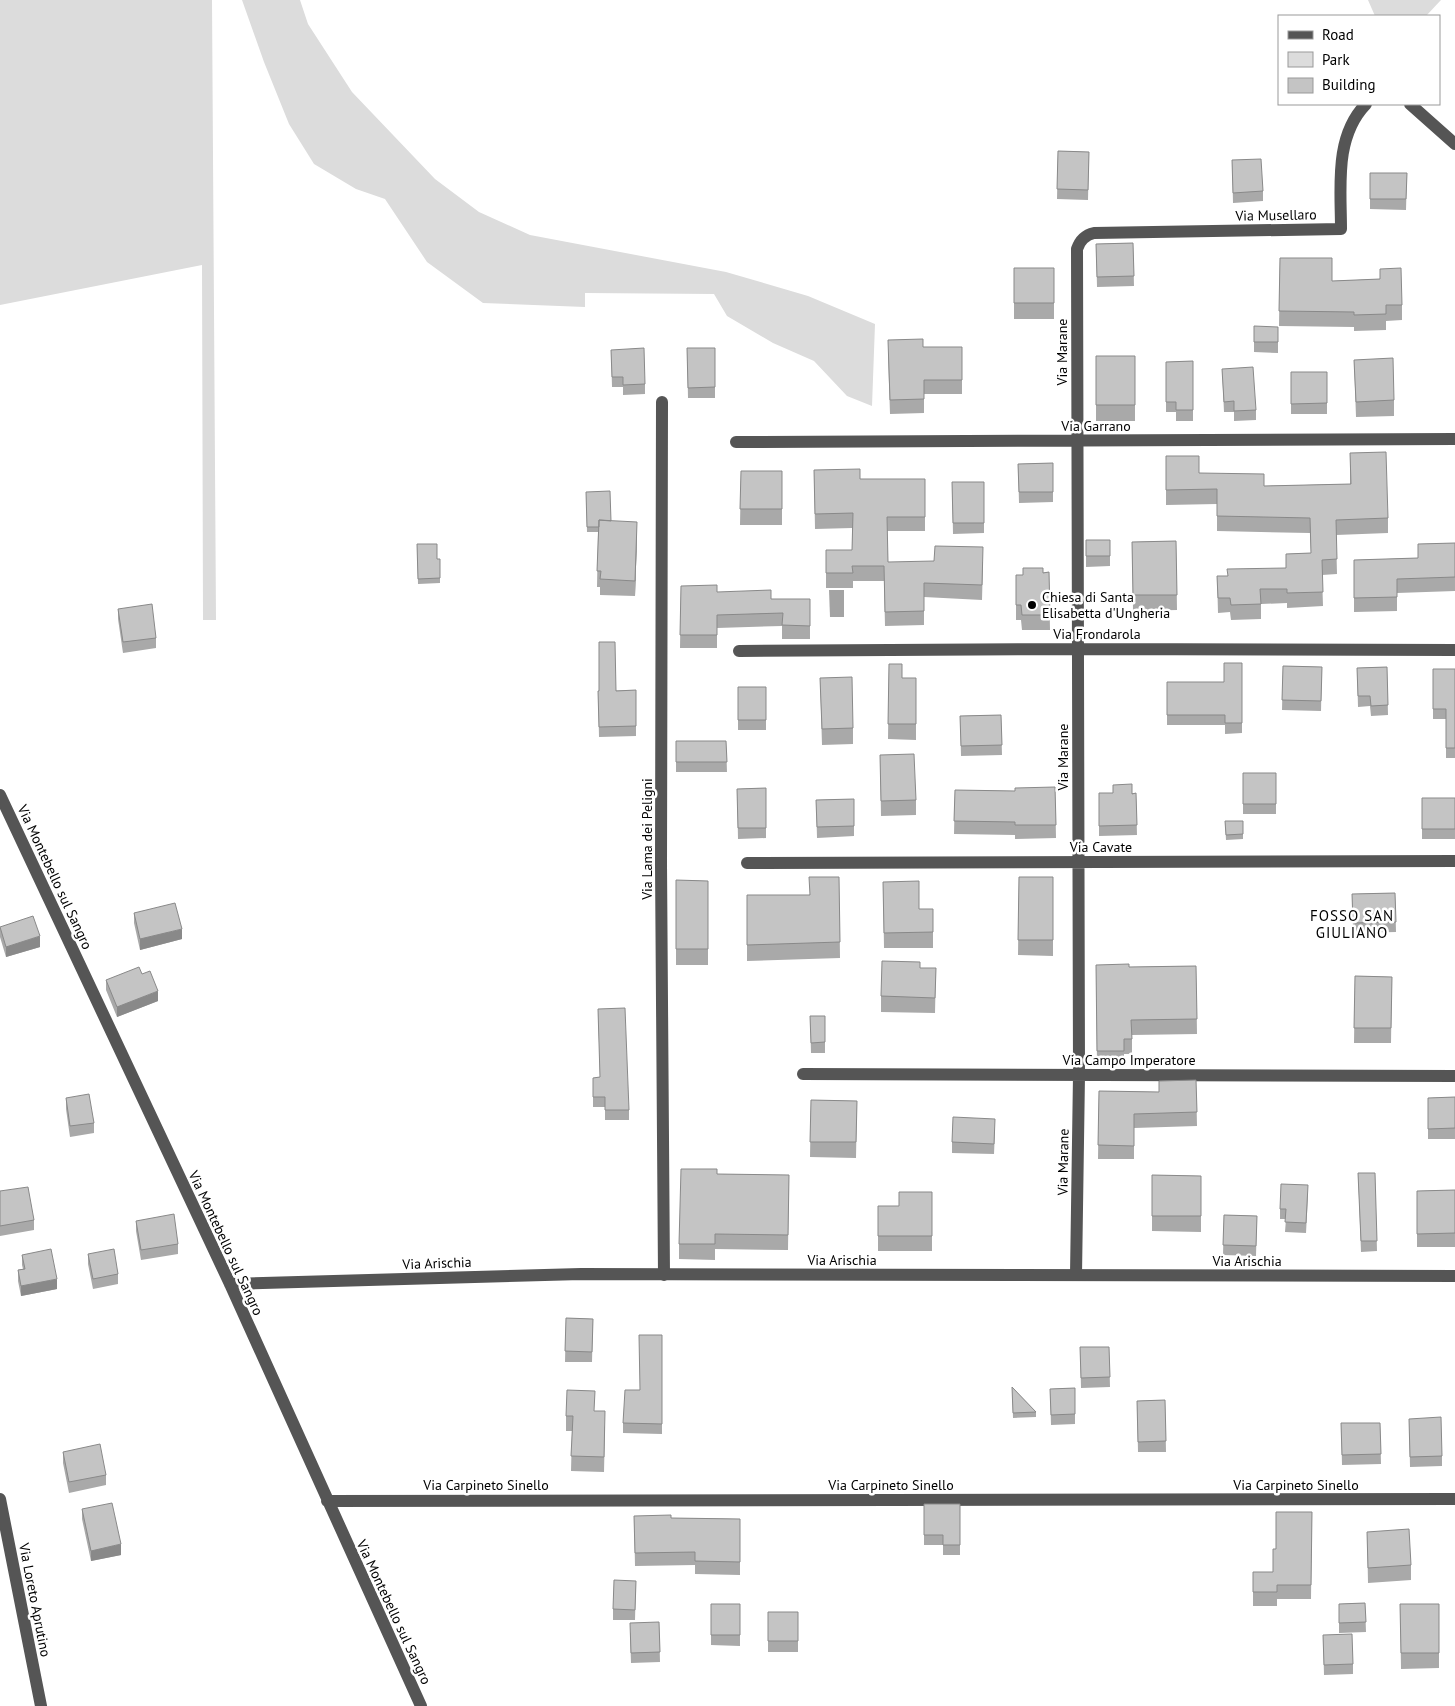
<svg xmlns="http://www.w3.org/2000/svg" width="1455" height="1706" font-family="'PT Sans',sans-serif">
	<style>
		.green { fill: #dcdcdc }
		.water { fill: #a3a3a3 }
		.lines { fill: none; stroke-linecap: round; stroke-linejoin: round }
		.minor { stroke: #555; stroke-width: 12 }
		.wall { fill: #a9a9a9 }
		.shaded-wall { fill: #898989 }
		.building { fill: #c4c4c4; stroke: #898989 }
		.poi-dot { fill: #000; stroke: #fff; stroke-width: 2 }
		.labels { text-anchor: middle; stroke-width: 5; stroke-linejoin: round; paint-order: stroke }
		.street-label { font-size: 14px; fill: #000; stroke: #fff }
		.poi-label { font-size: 14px; fill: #000; stroke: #fff; text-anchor: start }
		.neighbourhood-label { font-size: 15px; letter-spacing: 1px; fill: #000; stroke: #fff }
	</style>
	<rect width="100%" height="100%" fill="#fff"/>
	<!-- green -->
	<path class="green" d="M0 0H212L216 620H203L202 265 0 305Z
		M242 0H300L308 24 352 92 435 179 479 212 530 235 726 272 808 296 875 324 872 406 847 396 814 361 773 343 727 316 714 294 585 293V307L483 303 427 262 385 199 356 189 314 164 289 124 264 62Z
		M1368 0H1441L1426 16H1375Z"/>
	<!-- water -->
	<path class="water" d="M829 590H844V617H830Z"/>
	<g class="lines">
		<!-- minor -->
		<path class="minor" d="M1410 104 1455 144
			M662 402 661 864 664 1275
			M736 442 1455 439
			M739 651 1078 649 1455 650
			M0 795 230 1284 421 1706
			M747 863 1455 861
			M803 1074 1455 1076
			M1076 1275 1079 1075 1077 249C1080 240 1085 235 1094 233L1341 229C1341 187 1334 137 1366 104
			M230 1284 581 1274 1455 1276
			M0 1499 41 1706
			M327 1501 1455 1499"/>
	</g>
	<!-- wall -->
	<path class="wall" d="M1058 151 1089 152 1088 200 1057 199Z
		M1232 160 1263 191V201L1233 203Z
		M1407 173 1406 210 1370 209V199Z
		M1133 243 1134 286 1097 287 1096 244Z
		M1280 258 1332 281 1380 279V269L1402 305V320L1386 321V330L1354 331V327L1279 326Z
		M1014 268H1054V319H1014Z
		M1278 327V353L1254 352V342Z
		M923 347H962V394H924V413L890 414 888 354Z
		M687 348H715V398H688Z
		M611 350 645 384V394L623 395V387H612Z
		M1096 356H1135V421H1096Z
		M1354 360 1394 400V416L1356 417Z
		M1193 361V421H1176V412H1166V362Z
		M1222 369 1256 410V420L1234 421V412H1224Z
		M1291 372H1327V414H1291Z
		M1350 453 1388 518V533L1336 535 1337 574 1322 575 1323 606 1287 608V603L1261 604V619L1231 620 1230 612 1218 613 1217 576H1227L1286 568V554L1311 553 1310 533 1217 531V504L1166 505V456L1199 473 1264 486 1350 484Z
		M1053 463V502L1019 503 1018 464Z
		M814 470 860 479H925V531H887L888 562H983L982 600 924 597V625L885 626 884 581H853V588H826V550H852V528L815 529Z
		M741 471H782V525H740Z
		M952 482H984V533L953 534Z
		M586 492 611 521 637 537 635 596 600 595V587H597L598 532H587Z
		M1086 540 1110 556V566L1086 567Z
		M1176 541 1177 610 1133 611 1132 542Z
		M1455 543V591L1397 593V611L1354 612V560L1418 558V544Z
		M417 544 437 559H440V583L418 584Z
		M1049 572 1050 630H1022L1021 620H1016V575H1023Z
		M681 586 717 592 771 599H810V639H782V626L717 628V648H680Z
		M118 609 156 638V648L123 653 118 619Z
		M1242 663V733L1225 734V725H1167V682H1224Z
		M889 664 902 678H916V740L888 739Z
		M1283 666 1322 667 1321 711 1282 710Z
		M1387 667 1388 715 1371 716 1370 706 1358 707 1357 668Z
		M1433 669H1455V758H1446V719H1433Z
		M820 678 853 728V744L822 745Z
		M738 687H766V730H738Z
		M636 690V736L599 737 598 691Z
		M1001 715 1002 755 961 756 960 716Z
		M676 741H726L727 772H676Z
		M880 755 916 800V815L881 816Z
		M1243 773H1276V814H1243Z
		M1055 787 1056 838 1015 839V835L954 834 955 790 1015 791Z
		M766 788V838L738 839 737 789Z
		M1099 793H1136L1137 835 1099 836Z
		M1422 798H1455V839H1422Z
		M854 799V836L817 838 816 800Z
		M1225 821H1243V839L1226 840Z
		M839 877 840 958 747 961V895H809Z
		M1019 877H1053V956L1018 955Z
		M676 880 708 881V965H676Z
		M883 882 919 909H933V948H884Z
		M1395 893 1396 932 1353 933 1352 894Z
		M134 913 182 939 140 950 134 923Z
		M0 927 40 947 6 957 0 937Z
		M1096 965 1129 967 1196 966 1197 1034 1132 1035V1054H1124V1066H1097Z
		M920 968H936L935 1013 881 1012V996Z
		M1355 976 1392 977 1391 1043H1354Z
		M106 980 158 1001 117 1017 106 990Z
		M598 1009 629 1110V1120H605V1107H593V1078L600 1077Z
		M810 1016H825V1053H811Z
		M1196 1080 1197 1126 1134 1128V1159H1098L1099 1091 1159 1092Z
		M1455 1097V1139H1428V1098Z
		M66 1098 94 1123V1133L70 1137 66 1109Z
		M811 1100 857 1101 856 1158 810 1157Z
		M995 1130 994 1154 952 1153V1142Z
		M1358 1173H1375L1377 1251 1361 1252Z
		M717 1174 789 1175 788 1250 715 1249V1260L679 1259V1244Z
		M1152 1175 1201 1176V1232L1152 1231Z
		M1455 1190V1247H1417V1191Z
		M0 1191 34 1220V1230L0 1236Z
		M932 1192V1251H878V1206H899Z
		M1308 1195 1306 1233 1285 1232 1286 1219H1280V1209Z
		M1224 1215 1257 1216 1256 1256 1223 1255Z
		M136 1221 178 1244V1254L141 1260 136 1231Z
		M88 1254 118 1274V1284L93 1289 88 1264Z
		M22 1255 57 1289 21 1296 18 1281V1270L23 1269 22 1265Z
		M566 1318 593 1319 592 1362H565Z
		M662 1335V1434L623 1433V1423L640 1390Z
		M1080 1347H1109L1110 1387 1081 1388Z
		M1012 1387 1036 1412V1417L1013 1418Z
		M1075 1388V1424L1051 1425 1050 1389Z
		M1165 1400 1166 1452H1138L1137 1401Z
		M595 1411 605 1427 604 1472 571 1471 572 1431H566V1416Z
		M1409 1419 1442 1456V1466L1410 1467Z
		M1341 1423H1380L1381 1464 1342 1465Z
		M63 1452 106 1475V1485L69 1493 63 1463Z
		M924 1504H960V1555H943V1545H924Z
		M82 1509 121 1555 91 1561 82 1519Z
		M1312 1512 1311 1599H1277V1606H1253V1572H1273L1276 1549Z
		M634 1516 671 1518 740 1519V1575L695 1574V1565L635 1566Z
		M1367 1532 1411 1565V1580L1368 1583Z
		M636 1581 635 1620H613V1609Z
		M1365 1603 1366 1632 1339 1633V1604Z
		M711 1604H740V1646L711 1645Z
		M1400 1604H1439V1668L1401 1669Z
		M768 1612H798V1652H768Z
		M659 1622 660 1662 631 1663 630 1633Z
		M1323 1635 1353 1664V1674L1324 1675Z"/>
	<!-- shaded-wall -->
	<path class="shaded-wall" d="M637 522V537L635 596V581Z
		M182 929V939L140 950V939Z
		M40 936V947L6 957V947Z
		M158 991V1001L117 1017V1007Z
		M57 1279V1289L21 1296V1286Z
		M121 1544V1555L91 1561V1551Z"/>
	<!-- building -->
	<path class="building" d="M1058 151 1089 152 1088 190 1057 189Z
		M1261 159 1263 191 1233 193 1232 160Z
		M1370 173H1407L1406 199H1370Z
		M1133 243 1134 276 1097 277 1096 244Z
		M1280 258H1332V281L1380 279V269L1401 268 1402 305H1386V314L1354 315V312L1279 311Z
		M1014 268H1054V303H1014Z
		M1254 326 1278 327V342H1254Z
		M923 339V347H962V380H924V399L890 400 888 340Z
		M644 348 645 384 623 385V377H612L611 350Z
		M687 348H715V387L688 388Z
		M1096 356H1135V405H1096Z
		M1393 358 1394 400 1356 402 1354 360Z
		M1193 361V410H1176V402H1166V362Z
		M1253 367 1256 410 1234 411V401L1224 402 1222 369Z
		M1291 372H1327V403L1291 404Z
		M1386 452 1388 518 1336 520 1337 559 1322 560 1323 592 1287 593V589H1260L1261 604 1231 605 1230 598H1218L1217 576H1228L1227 569 1286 568V554L1311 553 1310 518 1217 516V489L1166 490V456H1199V473L1264 474V486L1351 484 1350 453Z
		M1053 463V492H1019L1018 464Z
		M860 469V479H925V517H887L888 562 934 561 935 546 983 547 982 585 924 583V611L885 612 884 566H852L853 573H826V550H852L853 513 815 514 814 470Z
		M741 471H782V509H740Z
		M952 482H984V523H953Z
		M610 491 611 521 599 520V527H587L586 492Z
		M599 520 637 522 635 581 600 579 601 571H597Z
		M1086 540H1110V556H1086Z
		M1176 541 1177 595H1133L1132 542Z
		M1455 543V577L1397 579V597L1354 598V560L1418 558V544Z
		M417 544H437V559H440V578L418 579Z
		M1023 568H1043V573L1049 572 1050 615H1022L1021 605H1016V575H1023Z
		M717 585V592L771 590V599H810V626L782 625 783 613 717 615V635H680L681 586Z
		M152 604 156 638 123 642 118 609Z
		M599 642H615L616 691 636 690V726L599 727 598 691H599Z
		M1224 663H1242V723H1225V715H1167V682H1224Z
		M889 664H902V678H916V724H888Z
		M1283 666 1322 667 1321 701 1282 700Z
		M1387 667 1388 705 1371 706 1370 696H1358L1357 668Z
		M1433 669H1455V748H1446V709H1433Z
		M852 677 853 728 822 729 820 678Z
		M738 687H766V720H738Z
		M1001 715 1002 745 961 746 960 716Z
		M676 741H726L727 762H676Z
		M914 754 916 800 881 801 880 755Z
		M1243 773H1276V804H1243Z
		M1132 784V794L1136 793 1137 825 1099 826V793H1113V785Z
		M1055 787 1056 825H1015V822L954 821 955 790 1015 791V788Z
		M766 788V828H738L737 789Z
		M1422 798H1455V829H1422Z
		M854 799V826L817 827 816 800Z
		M1225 821H1243V834L1226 835Z
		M809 877H839L840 942 747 945V895H810Z
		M1019 877H1053V940H1018Z
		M676 880 708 881V949H676Z
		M919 881V909H933V932L884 933 883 882Z
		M1395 893 1396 922 1353 923 1352 894Z
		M175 903 182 929 140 939 134 913Z
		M33 916 40 936 6 947 0 927Z
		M882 961 920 962V968H936L935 998 881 996Z
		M1129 964V967L1196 966 1197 1019 1131 1020 1132 1039H1124V1051H1097L1096 965Z
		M139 967 142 974 150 971 158 991 117 1007 106 980Z
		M1355 976 1392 977 1391 1028H1354Z
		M625 1008 629 1110H605V1097H593V1078L600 1077 598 1009Z
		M810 1016H825V1042L811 1043Z
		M1196 1080 1197 1112 1134 1114V1146L1098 1145 1099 1091 1159 1092V1081Z
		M89 1094 94 1123 70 1126 66 1098Z
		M1455 1097V1128L1428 1129V1098Z
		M811 1100 857 1101 856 1142H810Z
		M953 1117 995 1119 994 1144 952 1142Z
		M681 1169H717V1174L789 1175 788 1235 715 1234V1244H679Z
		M1358 1173H1375L1377 1241H1361Z
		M1152 1175 1201 1176V1216H1152Z
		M1281 1184 1308 1185 1306 1223 1285 1222 1286 1209H1280Z
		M28 1187 34 1220 0 1226V1191Z
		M1455 1190V1233L1417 1234V1191Z
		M899 1192H932V1236H878V1206H899Z
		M174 1214 178 1244 141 1250 136 1221Z
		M1224 1215 1257 1216 1256 1246 1223 1245Z
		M51 1249 57 1279 21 1286 18 1270 25 1269 22 1255Z
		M114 1249 118 1274 93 1279 88 1254Z
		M566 1318 593 1319 592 1352 565 1351Z
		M639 1335H662V1424L623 1423 625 1390H640Z
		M1080 1347H1109L1110 1377 1081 1378Z
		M1012 1387 1036 1412 1013 1413Z
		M1075 1388V1414L1051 1415 1050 1389Z
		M567 1390 595 1391 594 1411H605L604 1457 571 1456 573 1416H566Z
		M1165 1400 1166 1441 1138 1442 1137 1401Z
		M1441 1417 1442 1456 1410 1457 1409 1419Z
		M1341 1423H1380L1381 1454 1342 1455Z
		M100 1444 106 1475 69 1482 63 1452Z
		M112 1503 121 1544 91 1551 82 1509Z
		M924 1504H960V1545H943V1535H924Z
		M1276 1512H1312L1311 1585H1277V1592H1253V1572H1273V1549H1276Z
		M671 1515V1518L740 1519V1562L695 1561V1552L635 1553 634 1516Z
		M1409 1529 1411 1565 1368 1568 1367 1532Z
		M614 1580 636 1581 635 1610 613 1609Z
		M1365 1603 1366 1622 1339 1623V1604Z
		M711 1604H740V1635H711Z
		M1400 1604H1439V1653H1401Z
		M768 1612H798V1641H768Z
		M659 1622 660 1652 631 1653 630 1623Z
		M1352 1634 1353 1664 1324 1665 1323 1635Z"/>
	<!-- markers -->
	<circle class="poi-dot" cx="1032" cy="605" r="5"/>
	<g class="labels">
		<!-- street labels -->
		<g class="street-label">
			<text transform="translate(1276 215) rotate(-1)" y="5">Via Musellaro</text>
			<text transform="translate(1062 352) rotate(-90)" y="5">Via Marane</text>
			<text x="1096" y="431">Via Garrano</text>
			<text x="1097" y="639">Via Frondarola</text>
			<text transform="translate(1063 757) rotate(-90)" y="5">Via Marane</text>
			<text transform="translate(647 839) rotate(-90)" y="5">Via Lama dei Peligni</text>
			<text x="1101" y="852">Via Cavate</text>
			<text transform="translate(55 877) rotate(65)" y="5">Via Montebello sul Sangro</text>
			<text x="1129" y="1065">Via Campo Imperatore</text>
			<text transform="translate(1063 1162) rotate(-89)" y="5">Via Marane</text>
			<text transform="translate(226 1243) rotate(65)" y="5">Via Montebello sul Sangro</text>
			<text x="842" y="1265">Via Arischia</text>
			<text x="1247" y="1266">Via Arischia</text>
			<text transform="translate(437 1263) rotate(-2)" y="5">Via Arischia</text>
			<text x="486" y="1490">Via Carpineto Sinello</text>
			<text x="891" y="1490">Via Carpineto Sinello</text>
			<text x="1296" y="1490">Via Carpineto Sinello</text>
			<text transform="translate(35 1600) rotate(79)" y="5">Via Loreto Aprutino</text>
			<text transform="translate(394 1612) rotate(65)" y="5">Via Montebello sul Sangro</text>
		</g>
		<!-- poi labels -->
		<g class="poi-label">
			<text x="1042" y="602">Chiesa di Santa<tspan x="1042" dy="16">Elisabetta d'Ungheria</tspan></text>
		</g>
		<!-- neighbourhood labels -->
		<g class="neighbourhood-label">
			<text x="1352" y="921">FOSSO SAN<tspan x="1352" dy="17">GIULIANO</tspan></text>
		</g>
	</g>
	<!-- legend -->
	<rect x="1278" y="15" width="162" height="90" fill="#ffffff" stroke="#999999"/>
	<rect x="1288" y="31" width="25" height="8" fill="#555555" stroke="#999999"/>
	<text x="1322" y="40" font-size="15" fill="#000000">Road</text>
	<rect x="1288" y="52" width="25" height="15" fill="#dcdcdc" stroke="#999999"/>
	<text x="1322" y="65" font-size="15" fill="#000000">Park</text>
	<rect x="1288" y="78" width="25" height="15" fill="#c4c4c4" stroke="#999999"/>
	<text x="1322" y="90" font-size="15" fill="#000000">Building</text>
</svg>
